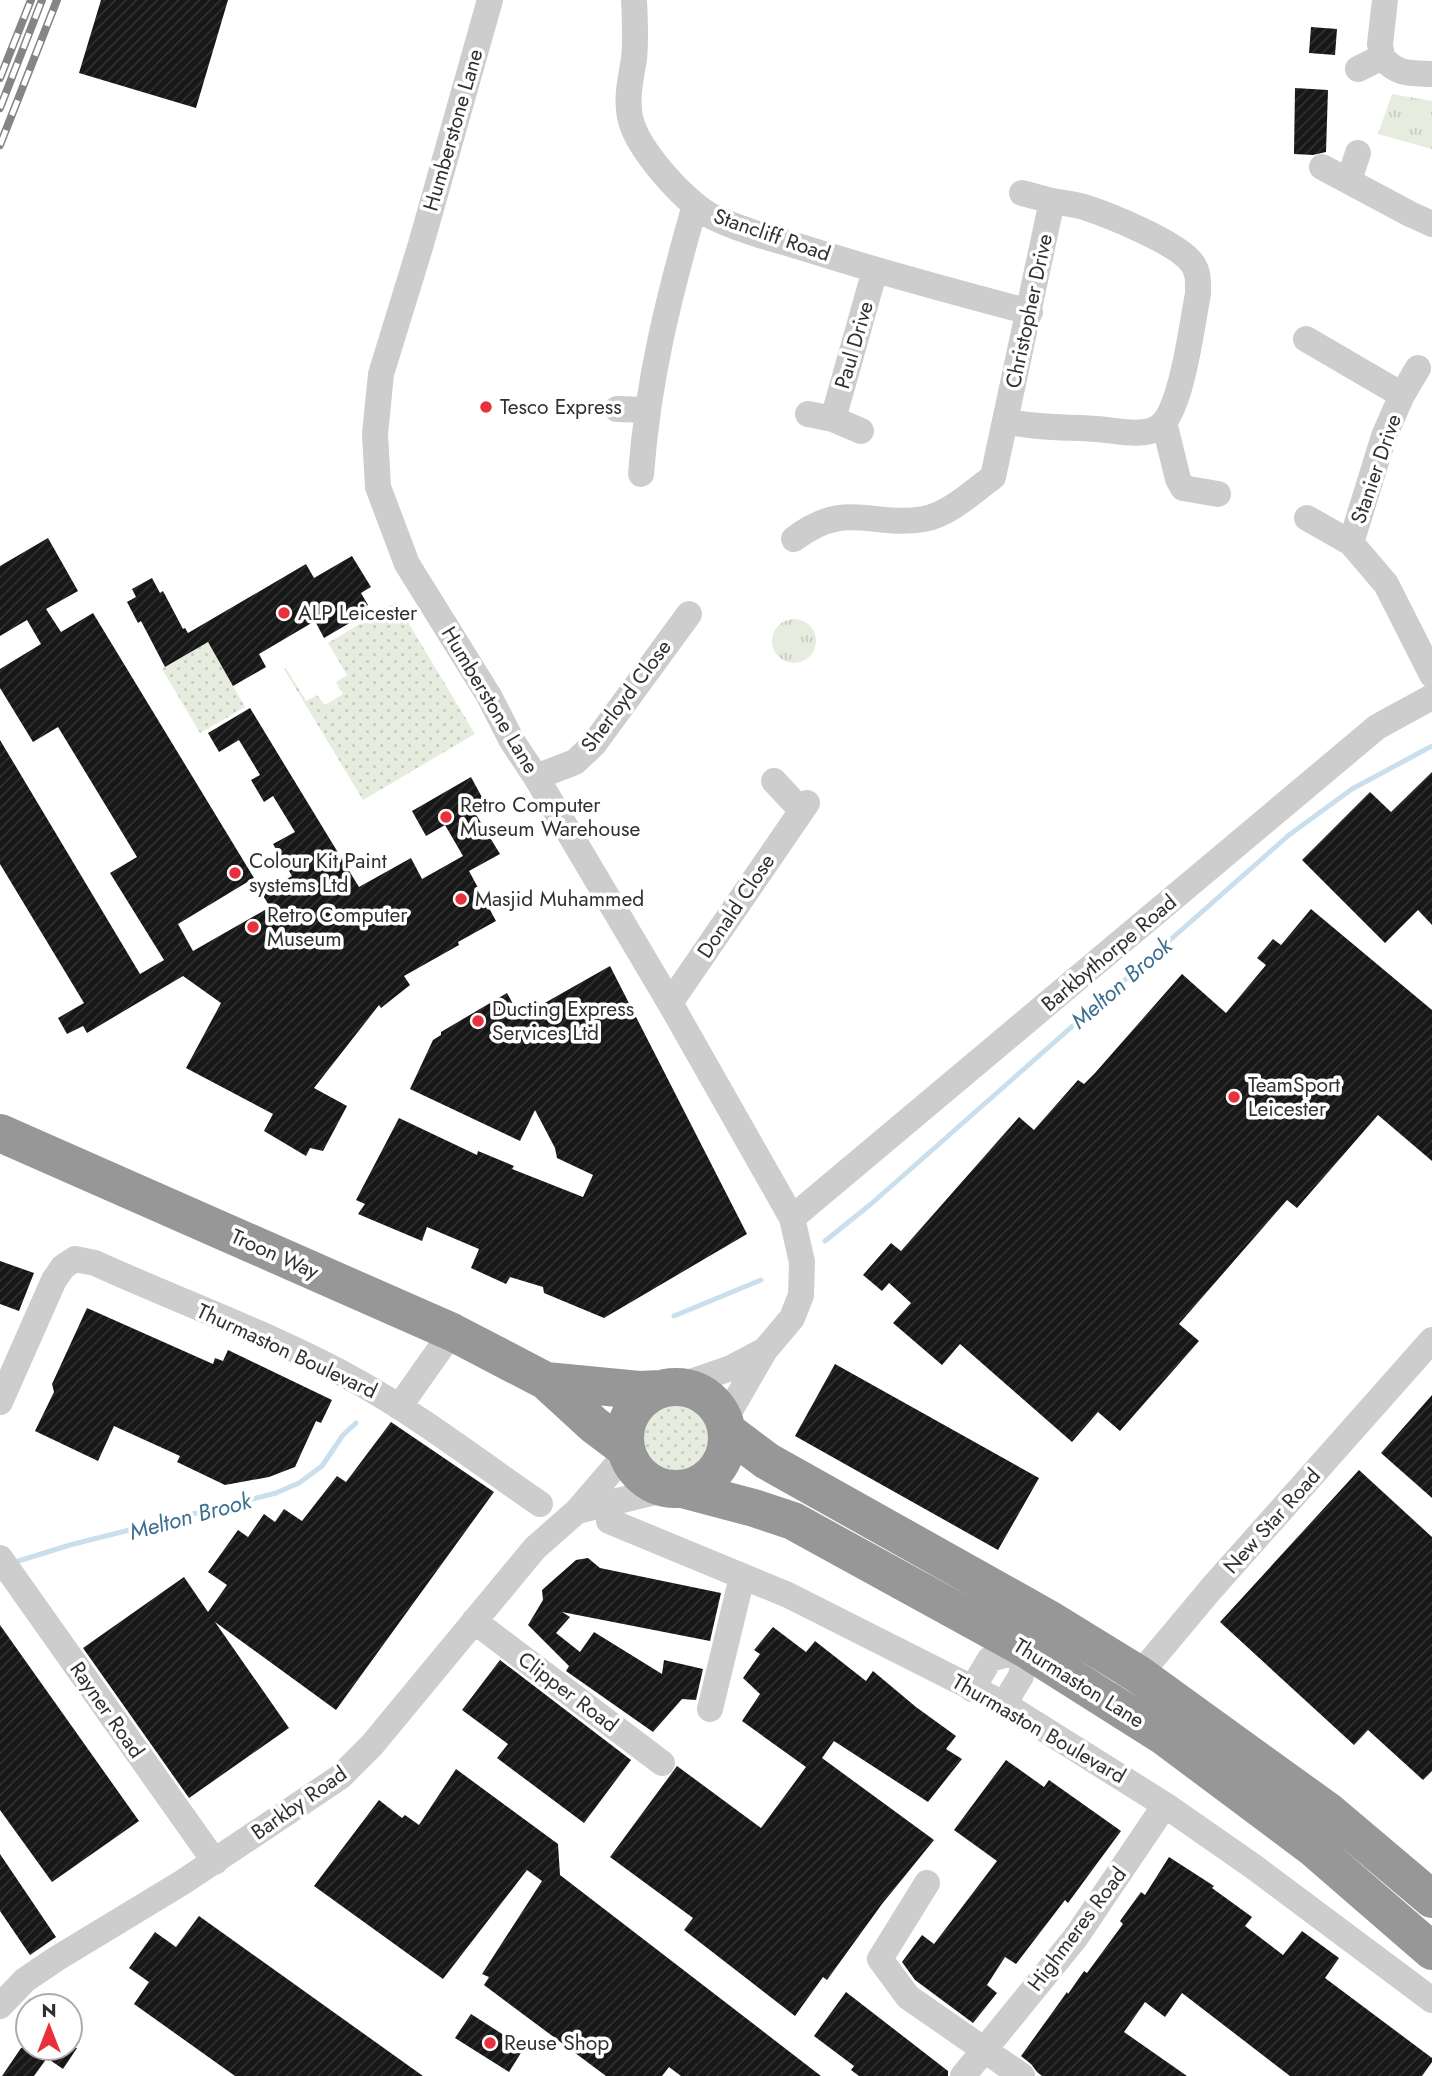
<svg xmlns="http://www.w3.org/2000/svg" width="1432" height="2076" font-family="Jost,sans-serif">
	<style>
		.grass { fill: url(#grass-dots) }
		.park { fill: url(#park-tufts) }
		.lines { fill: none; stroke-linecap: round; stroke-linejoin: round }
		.stream { stroke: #cadfed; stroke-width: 5 }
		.building { fill: url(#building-hatch) }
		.minor { stroke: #cdcdcd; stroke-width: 26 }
		.highway { stroke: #979797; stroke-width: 38 }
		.rail-casing { stroke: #858585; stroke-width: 8 }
		.rail { stroke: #fff; stroke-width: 5; stroke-dasharray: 16; stroke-linecap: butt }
		.poi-dot { fill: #e7323d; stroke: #fff; stroke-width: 2.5 }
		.labels { text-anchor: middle; stroke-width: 7; stroke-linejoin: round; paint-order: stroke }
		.street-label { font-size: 21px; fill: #303030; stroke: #fff }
		.poi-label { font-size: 21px; fill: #303030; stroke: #fff; text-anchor: start }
		.water-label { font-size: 23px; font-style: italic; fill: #3c7093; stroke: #fff }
	</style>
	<defs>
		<pattern id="grass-dots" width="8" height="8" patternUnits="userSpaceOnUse" patternTransform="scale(1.75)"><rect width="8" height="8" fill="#e6edde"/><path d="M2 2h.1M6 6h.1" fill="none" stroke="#c6ccbf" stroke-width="1.8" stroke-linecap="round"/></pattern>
		<pattern id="park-tufts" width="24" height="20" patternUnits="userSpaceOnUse" patternTransform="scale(1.75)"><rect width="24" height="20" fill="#e6edde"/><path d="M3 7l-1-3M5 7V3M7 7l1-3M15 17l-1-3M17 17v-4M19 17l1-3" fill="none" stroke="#c6ccbf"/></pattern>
		<pattern id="building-hatch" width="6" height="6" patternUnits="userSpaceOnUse" patternTransform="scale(1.75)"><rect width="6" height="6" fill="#171717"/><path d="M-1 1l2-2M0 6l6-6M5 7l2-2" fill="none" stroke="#303030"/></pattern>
	</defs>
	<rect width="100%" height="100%" fill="#fff"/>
	<!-- grass -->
	<path class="grass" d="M396 602 475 734 363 800 284 669 286 668 306 701 317 695 325 705 343 694 336 682 347 675 328 643Z
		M208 642 245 707 200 733 162 669Z
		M637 1439a39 39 0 1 1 78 0a39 39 0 1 1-78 0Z"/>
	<!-- park -->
	<path class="park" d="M1392 94 1432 101V149L1378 134Z
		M772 641a22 22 0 1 1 44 0a22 22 0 1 1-44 0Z"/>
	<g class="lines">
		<!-- stream -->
		<path class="stream" d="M825 1241 871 1204 1289 835 1352 789 1432 746
			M674 1316 761 1280
			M12 1563 70 1545 276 1493 299 1483 322 1466 343 1435 356 1423"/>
	</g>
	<!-- building -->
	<path class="building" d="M101 0H228L196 108 79 73Z
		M1311 27 1337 29 1335 55 1309 53Z
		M1295 88 1328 90 1326 152 1313 155 1294 154Z
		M48 538 78 591 46 609 61 632 93 613 254 878 178 924 193 951 270 907 262 894 292 876 273 844 295 832 273 796 264 802 251 780 260 775 239 740 219 752 208 733 250 708 359 887 411 858 422 879 463 856 445 825 426 836 412 811 471 777 484 801 472 808 500 854 469 871 496 921 458 942 459 945 404 976 410 985 381 1008 379 1005 314 1088 347 1106 323 1151 310 1148 306 1156 264 1131 273 1114 186 1068 221 1003 183 976 87 1033 83 1026 67 1034 58 1018 84 1003 0 864V740L140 974 164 960 110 873 137 857 58 727 33 742 0 688V669L41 644 27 620 0 636V566Z
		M352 556 371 587 361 593 368 605 349 616 353 621 324 638 315 621 259 654 266 667 233 686 208 642 165 667 141 621 138 623 127 602 136 597 132 589 152 578 160 593 163 591 183 629 185 628 188 633 306 564 314 578Z
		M1432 772V925L1418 910 1385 943 1302 860 1370 792 1391 812Z
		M1311 909 1432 1010V1161L1378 1115 1297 1208 1287 1200 1179 1324 1199 1341 1120 1431 1098 1412 1072 1442 960 1344 942 1365 893 1323 911 1303 889 1283 882 1291 863 1275 891 1243 901 1251 1019 1117 1034 1130 1078 1080 1084 1084 1095 1073 1182 974 1226 1013 1266 965 1257 958 1273 939 1281 945Z
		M610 966 747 1234 604 1318 544 1293 543 1287 510 1277 506 1284 471 1268 479 1249 427 1227 422 1241 358 1214 365 1204 356 1200 399 1118 477 1155 478 1151 514 1166 512 1169 583 1197 593 1175 557 1158 555 1148 535 1110 520 1141 410 1089 433 1040 441 1035V1032L507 993 520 1017Z
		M0 1261 34 1273 19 1311 0 1304Z
		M87 1308 213 1364 215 1358 223 1361 228 1350 332 1400 321 1423 316 1421 295 1467 269 1477 225 1485 177 1462 180 1456 114 1426 98 1461 35 1431 54 1392 52 1384Z
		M835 1364 1039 1478 998 1550 795 1436Z
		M1432 1395V1498L1381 1453Z
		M391 1422 494 1492 336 1710 215 1622 289 1728 189 1798 83 1648 184 1577 208 1612 227 1585 208 1572 238 1530 248 1537 264 1514 275 1522 284 1509 302 1521 337 1476 346 1482Z
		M1359 1470 1432 1537V1771L1423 1780 1368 1730 1354 1745 1220 1622Z
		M588 1558 600 1568 721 1593 710 1641 562 1612 570 1617 556 1633 580 1652 594 1632 662 1674 664 1660 703 1669 696 1700 682 1699 653 1732 566 1671 569 1666 528 1625 543 1600 542 1590 576 1560Z
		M0 1625 139 1821 52 1882 0 1810Z
		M773 1627 806 1652 815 1641 866 1681 873 1671 916 1707 956 1736 946 1749 962 1759 928 1802 834 1741 822 1758 934 1840 882 1904 827 1980 823 1977 795 2016 684 1930 693 1918 610 1857 677 1766 761 1828 806 1767 742 1721 760 1694 743 1678 760 1654 754 1650Z
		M500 1660 631 1760 584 1823 497 1758 508 1744 462 1710Z
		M1006 1760 1044 1787 1049 1780 1121 1831 1068 1903 1065 1900 1016 1964 1005 1957 987 1985 997 1993 973 2023 915 1980 902 1962 922 1935 934 1944 997 1861 954 1830Z
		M456 1769 558 1844 560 1875 821 2076H681L669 2067 662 2076H606L484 1985 489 1977 482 1974 542 1881 527 1870 443 1979 314 1886 379 1800 402 1818 405 1815 419 1825Z
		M0 1854 56 1937 30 1955 0 1911Z
		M1169 1857 1214 1886 1212 1888 1252 1917 1245 1926 1283 1955 1302 1931 1339 1958 1325 1978 1432 2058V2062L1422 2076H1290L1182 1993 1165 2017 1145 2002 1124 2032 1187 2076H1042L1037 2072 1031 2064 1021 2056 1067 1992 1068 1994 1084 1971 1087 1973 1123 1924 1120 1921 1141 1892 1145 1895Z
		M199 1916 423 2076H235L134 2004 149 1982 129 1968 155 1932 176 1947Z
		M846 1992 948 2071V2076H859L851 2070 854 2066 814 2036Z
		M471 2014 524 2048 509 2072 455 2038Z
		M21 2048H77L63 2069 47 2058 34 2076H2Z"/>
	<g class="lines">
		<!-- minor -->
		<path class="minor" d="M490 0 421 244 381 374 375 434 378 487 407 564 489 696 512 741 536 777 670 1003 792 1218 802 1262 801 1295 792 1318 765 1350 724 1421
			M634 0C635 20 636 39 634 59 631 78 626 97 630 117 636 148 685 203 713 217 742 231 774 239 804 248 879 272 954 292 1030 312
			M1382 57C1397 75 1410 73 1432 74
			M1358 69 1382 57 1380 44 1385 0
			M1322 167 1410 214 1432 224
			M1349 180 1358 153
			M1022 193 1052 201
			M1306 339 1402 395 1384 436 1351 543 1386 584 1432 675
			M1402 395 1418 368
			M617 409 647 410
			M808 414 833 419 861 431
			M833 419 875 270
			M1164 422 1178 479 1183 488 1218 494
			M641 474C648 379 669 296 695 205
			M1307 518 1351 543
			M794 539C846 499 871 528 924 519 950 514 972 492 993 477L1052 201C1062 203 1074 204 1084 207 1109 215 1178 243 1192 263 1199 272 1198 283 1198 294 1192 323 1182 411 1159 427 1142 438 1115 430 1096 429 1065 427 1036 428 1005 421
			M536 777 575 762 594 744 689 614
			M774 781 801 810
			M670 1003 807 803
			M792 1218 1377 727 1432 697
			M676 1387 731 1368 765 1350
			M0 1402 54 1280 63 1267 75 1259 95 1263C180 1302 276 1336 358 1382 421 1417 480 1463 540 1504
			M399 1407 452 1332
			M577 1511 667 1489
			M609 1521 788 1595 1004 1704 1165 1805 1254 1867 1432 2000
			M0 1558 215 1862
			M474 1621 662 1763
			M1129 1687 1211 1589 1432 1340
			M972 1689 990 1659 1026 1649
			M1004 1704 1021 1676 1026 1649 1034 1637
			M710 1709 742 1577
			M927 1883 880 1959 908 1997 1022 2076
			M0 2006 25 1980 56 1959 183 1882 340 1777 372 1745 535 1548 577 1511 627 1453
			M963 2076 1076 1937 1165 1805"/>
		<!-- highway -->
		<path class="highway" d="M0 1133 452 1332 546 1381 594 1425 626 1449
			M546 1381 639 1390 661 1389
			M625 1438a51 51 0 1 1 102 0a51 51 0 1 1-102 0Z
			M727 1431 767 1461 1047 1618 1138 1674 1329 1812 1432 1899
			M682 1489 754 1508 793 1521 1026 1649 1165 1737 1312 1847 1432 1951"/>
		<!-- rail casing -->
		<g class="rail-casing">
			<path id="rail" d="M0 78 31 0
				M0 108 42 0
				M0 145 57 0"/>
		</g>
		<!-- rail -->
		<use href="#rail" class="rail"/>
	</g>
	<!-- markers -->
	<g class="poi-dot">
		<circle cx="486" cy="407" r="7"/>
		<circle cx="284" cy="613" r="7"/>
		<circle cx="446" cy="817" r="7"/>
		<circle cx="235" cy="873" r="7"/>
		<circle cx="461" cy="899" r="7"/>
		<circle cx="253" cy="927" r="7"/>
		<circle cx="478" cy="1021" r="7"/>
		<circle cx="1234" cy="1097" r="7"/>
		<circle cx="490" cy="2043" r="7"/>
	</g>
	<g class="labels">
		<!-- street labels -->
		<g class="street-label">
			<text transform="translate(453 130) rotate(-74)" y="7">Humberstone Lane</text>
			<text transform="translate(772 235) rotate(19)" y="7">Stancliff Road</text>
			<text transform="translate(1029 311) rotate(-78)" y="7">Christopher Drive</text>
			<text transform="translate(854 345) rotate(-74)" y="7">Paul Drive</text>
			<text transform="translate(1376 469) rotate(-71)" y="7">Stanier Drive</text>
			<text transform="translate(626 696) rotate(-53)" y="7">Sherloyd Close</text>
			<text transform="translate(490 700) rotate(59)" y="7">Humberstone Lane</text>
			<text transform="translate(736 906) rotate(-56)" y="7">Donald Close</text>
			<text transform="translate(1109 953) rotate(-40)" y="7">Barkbythorpe Road</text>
			<text transform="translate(275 1254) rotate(24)" y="7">Troon Way</text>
			<text transform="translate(287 1351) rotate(25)" y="7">Thurmaston Boulevard</text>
			<text transform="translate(1272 1521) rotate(-48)" y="7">New Star Road</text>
			<text transform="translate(1079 1683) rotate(32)" y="7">Thurmaston Lane</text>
			<text transform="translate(568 1692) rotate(37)" y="7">Clipper Road</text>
			<text transform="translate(107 1710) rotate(55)" y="7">Rayner Road</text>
			<text transform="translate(1039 1729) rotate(30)" y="7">Thurmaston Boulevard</text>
			<text transform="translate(299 1803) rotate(-35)" y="7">Barkby Road</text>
			<text transform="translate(1077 1929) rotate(-53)" y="7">Highmeres Road</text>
		</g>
		<!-- poi labels -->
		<g class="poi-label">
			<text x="500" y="414">Tesco Express</text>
			<text x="298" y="620">ALP Leicester</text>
			<text x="460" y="812">Retro Computer<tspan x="460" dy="24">Museum Warehouse</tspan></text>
			<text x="249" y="868">Colour Kit Paint<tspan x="249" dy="24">systems Ltd</tspan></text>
			<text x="475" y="906">Masjid Muhammed</text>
			<text x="267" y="922">Retro Computer<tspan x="267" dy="24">Museum</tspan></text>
			<text x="492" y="1016">Ducting Express<tspan x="492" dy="24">Services Ltd</tspan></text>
			<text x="1248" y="1092">TeamSport<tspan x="1248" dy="24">Leicester</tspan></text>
			<text x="504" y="2050">Reuse Shop</text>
		</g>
		<!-- water labels -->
		<g class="water-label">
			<text transform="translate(1121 983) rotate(-41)" y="8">Melton Brook</text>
			<text transform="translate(190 1516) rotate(-15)" y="8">Melton Brook</text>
		</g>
	</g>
	<!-- north arrow -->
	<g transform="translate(49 2027)"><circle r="33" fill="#ffffff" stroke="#acacac" stroke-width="2"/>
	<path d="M0-5L12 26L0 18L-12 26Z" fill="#e7323d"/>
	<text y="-10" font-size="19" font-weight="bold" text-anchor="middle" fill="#303030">N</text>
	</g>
</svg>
